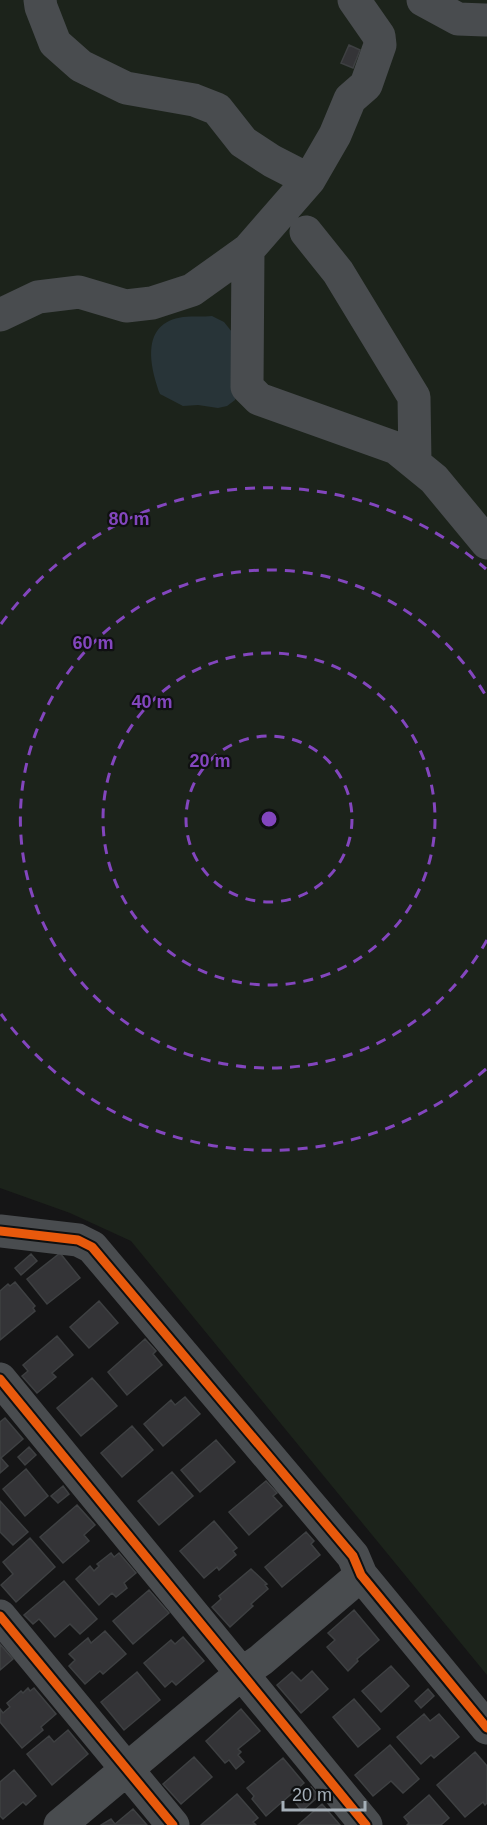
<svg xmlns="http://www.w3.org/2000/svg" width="487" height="1825" font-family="Helvetica,sans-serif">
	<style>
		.green { fill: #1c231b }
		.water { fill: #283438 }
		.building { fill: #343437; stroke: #3e4042; stroke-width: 1.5 }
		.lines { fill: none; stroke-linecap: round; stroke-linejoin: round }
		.minor { stroke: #494c4f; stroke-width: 33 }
		.cycleway-casing { stroke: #0f1011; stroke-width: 13 }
		.cycleway { stroke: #e8590c; stroke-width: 9 }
		.ring { fill: none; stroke: #8346be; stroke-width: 3; stroke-dasharray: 10 8 }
		.centre { fill: #8346be; stroke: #0f1011; stroke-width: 3 }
		.ring-label { font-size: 18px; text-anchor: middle; font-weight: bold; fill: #8346be; stroke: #0f1011; stroke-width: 4.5; stroke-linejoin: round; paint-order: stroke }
	</style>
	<rect width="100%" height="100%" fill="#151516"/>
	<!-- green -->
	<path class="green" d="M0 0H487V1675L131 1241 70 1213 0 1188Z"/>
	<!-- water -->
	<path class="water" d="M212 316 224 322 232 332 238 388 235 400 227 406 218 408 198 405 183 406 160 394C149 364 141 323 183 317 193 316 203 317 212 316Z"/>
	<!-- building -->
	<path class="building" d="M349 45 360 50 353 68 341 63Z
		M60 1253 80 1278 47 1304 27 1279Z
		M31 1254 37 1261 21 1275 15 1268Z
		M15 1282 35 1306 33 1308 35 1311 0 1340V1291L8 1284 10 1286Z
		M99 1301 118 1323 89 1348 70 1327Z
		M57 1336 73 1355 52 1373 56 1377 37 1393 22 1376 28 1371 23 1365Z
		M145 1339 156 1351 153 1354 162 1365 127 1395 108 1372Z
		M92 1378 117 1406 81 1436 57 1408Z
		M185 1397 200 1414 163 1446 144 1424 171 1400 175 1405Z
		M5 1418 23 1439 1 1458 8 1466 0 1473V1422Z
		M132 1426 153 1450 122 1477 101 1453Z
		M216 1440 235 1462 200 1492 181 1470Z
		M29 1447 36 1455 25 1465 18 1457Z
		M26 1469 48 1496 25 1516 3 1489Z
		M172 1472 193 1496 159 1525 138 1501Z
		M266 1481 277 1493 273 1496 282 1506 249 1535 229 1512Z
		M63 1486 69 1494 58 1503 51 1496Z
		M0 1501 28 1532 13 1545 0 1532Z
		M77 1505 95 1525 84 1535 89 1541 63 1563 40 1537Z
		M214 1521 237 1548 233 1551 236 1555 219 1570 217 1567 204 1578 180 1551Z
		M306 1532 314 1541 311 1544 320 1555 282 1587 265 1567Z
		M30 1538 55 1567 16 1602 1 1585 13 1574 3 1562Z
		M111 1553 114 1557 119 1553 136 1573 124 1583 127 1588 116 1597 112 1593 99 1605 76 1579 90 1566 94 1571 99 1566 97 1564Z
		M251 1569 267 1584 265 1585 268 1589 251 1604 253 1606 230 1627 212 1607 221 1599 219 1596Z
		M64 1581 97 1619 80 1634 70 1624 55 1637 39 1619 33 1624 24 1615Z
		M149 1590 169 1613 133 1644 113 1621Z
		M354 1610 379 1640 357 1659 358 1661 348 1671 327 1647 335 1640 328 1633Z
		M105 1631 126 1654 103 1674 100 1671 85 1684 69 1666 75 1660 69 1654 88 1638 91 1643Z
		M183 1637 204 1661 176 1685 172 1681 165 1687 144 1663 171 1640 175 1644Z
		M0 1644 13 1659 0 1670Z
		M391 1666 409 1686 381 1712 362 1691Z
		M312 1671 328 1689 301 1713 277 1685 292 1672 301 1681Z
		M137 1672 160 1700 124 1730 101 1702Z
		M28 1688 30 1691 34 1688 56 1714 41 1727 43 1730 22 1748 0 1722V1709L3 1713 10 1707 7 1703 21 1691 23 1693Z
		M428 1689 434 1696 421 1708 415 1701Z
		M354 1699 380 1729 358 1747 333 1717Z
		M241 1709 260 1731 238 1749 241 1752 238 1755 244 1762 236 1769 229 1760 225 1763 206 1741Z
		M424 1714 430 1721 439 1714 459 1737 434 1758 431 1755 421 1764 397 1737Z
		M68 1730 88 1754 52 1785 27 1754 49 1736 54 1742Z
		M390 1745 419 1779 403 1793 391 1781 373 1796 355 1775Z
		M475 1752 487 1766V1803L485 1805 483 1802 465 1817 437 1785Z
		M194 1757 212 1777 181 1804 163 1784Z
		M283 1758 304 1783 266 1816 252 1799 254 1796 247 1788Z
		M14 1770 36 1796 26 1805 23 1802 3 1819 0 1816V1782Z
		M311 1787 319 1796 302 1811 295 1802Z
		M237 1794 258 1818 253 1822 256 1825H201Z
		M429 1795 449 1818 441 1825H407L409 1823 404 1817Z
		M322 1804 340 1825H298Z
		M133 1809 147 1825H101L111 1819 115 1824Z"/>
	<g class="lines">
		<!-- minor -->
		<path class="minor" d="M40 0 41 7 55 43 81 66 126 88 194 100 217 109 243 142 272 161 309 180
			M423 0 458 19 485 20
			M306 232 338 272 414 397 415 463
			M248 250 247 387 259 399 396 448 434 479 487 543
			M0 315 38 297 79 292 126 306 152 303 192 290 248 250 309 180 335 135 350 99 366 85 380 45 379 36 354 0
			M0 1231 78 1240 92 1247 353 1556 361 1575 487 1728
			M0 1379 366 1825
			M0 1616 173 1825
			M60 1825 242 1673 261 1660 361 1575"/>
		<!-- cycleway casing -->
		<g class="cycleway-casing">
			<path id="cycleway" d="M0 1231 78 1240 92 1247 353 1556 361 1575 487 1728
				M0 1379 366 1825
				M0 1616 173 1825"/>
		</g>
		<!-- cycleway -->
		<use href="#cycleway" class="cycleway"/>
	</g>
	<!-- distance rings -->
	<g class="ring">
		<circle cx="269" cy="819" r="83"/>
		<circle cx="269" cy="819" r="166"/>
		<path d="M487 940A249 249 0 1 1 487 698"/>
		<path d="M486 1069A331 331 0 0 1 1 1014M1 624A331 331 0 0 1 486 569"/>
	</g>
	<circle cx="269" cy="819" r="9" class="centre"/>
	<g class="ring-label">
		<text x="129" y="525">80 m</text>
		<text x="93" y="649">60 m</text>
		<text x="152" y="708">40 m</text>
		<text x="210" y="767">20 m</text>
	</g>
	<!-- scale -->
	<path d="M283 1801v9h82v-9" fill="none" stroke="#a5afb8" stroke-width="3"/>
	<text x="292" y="1801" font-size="18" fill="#a5afb8" stroke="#0f1011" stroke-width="4.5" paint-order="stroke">20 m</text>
</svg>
